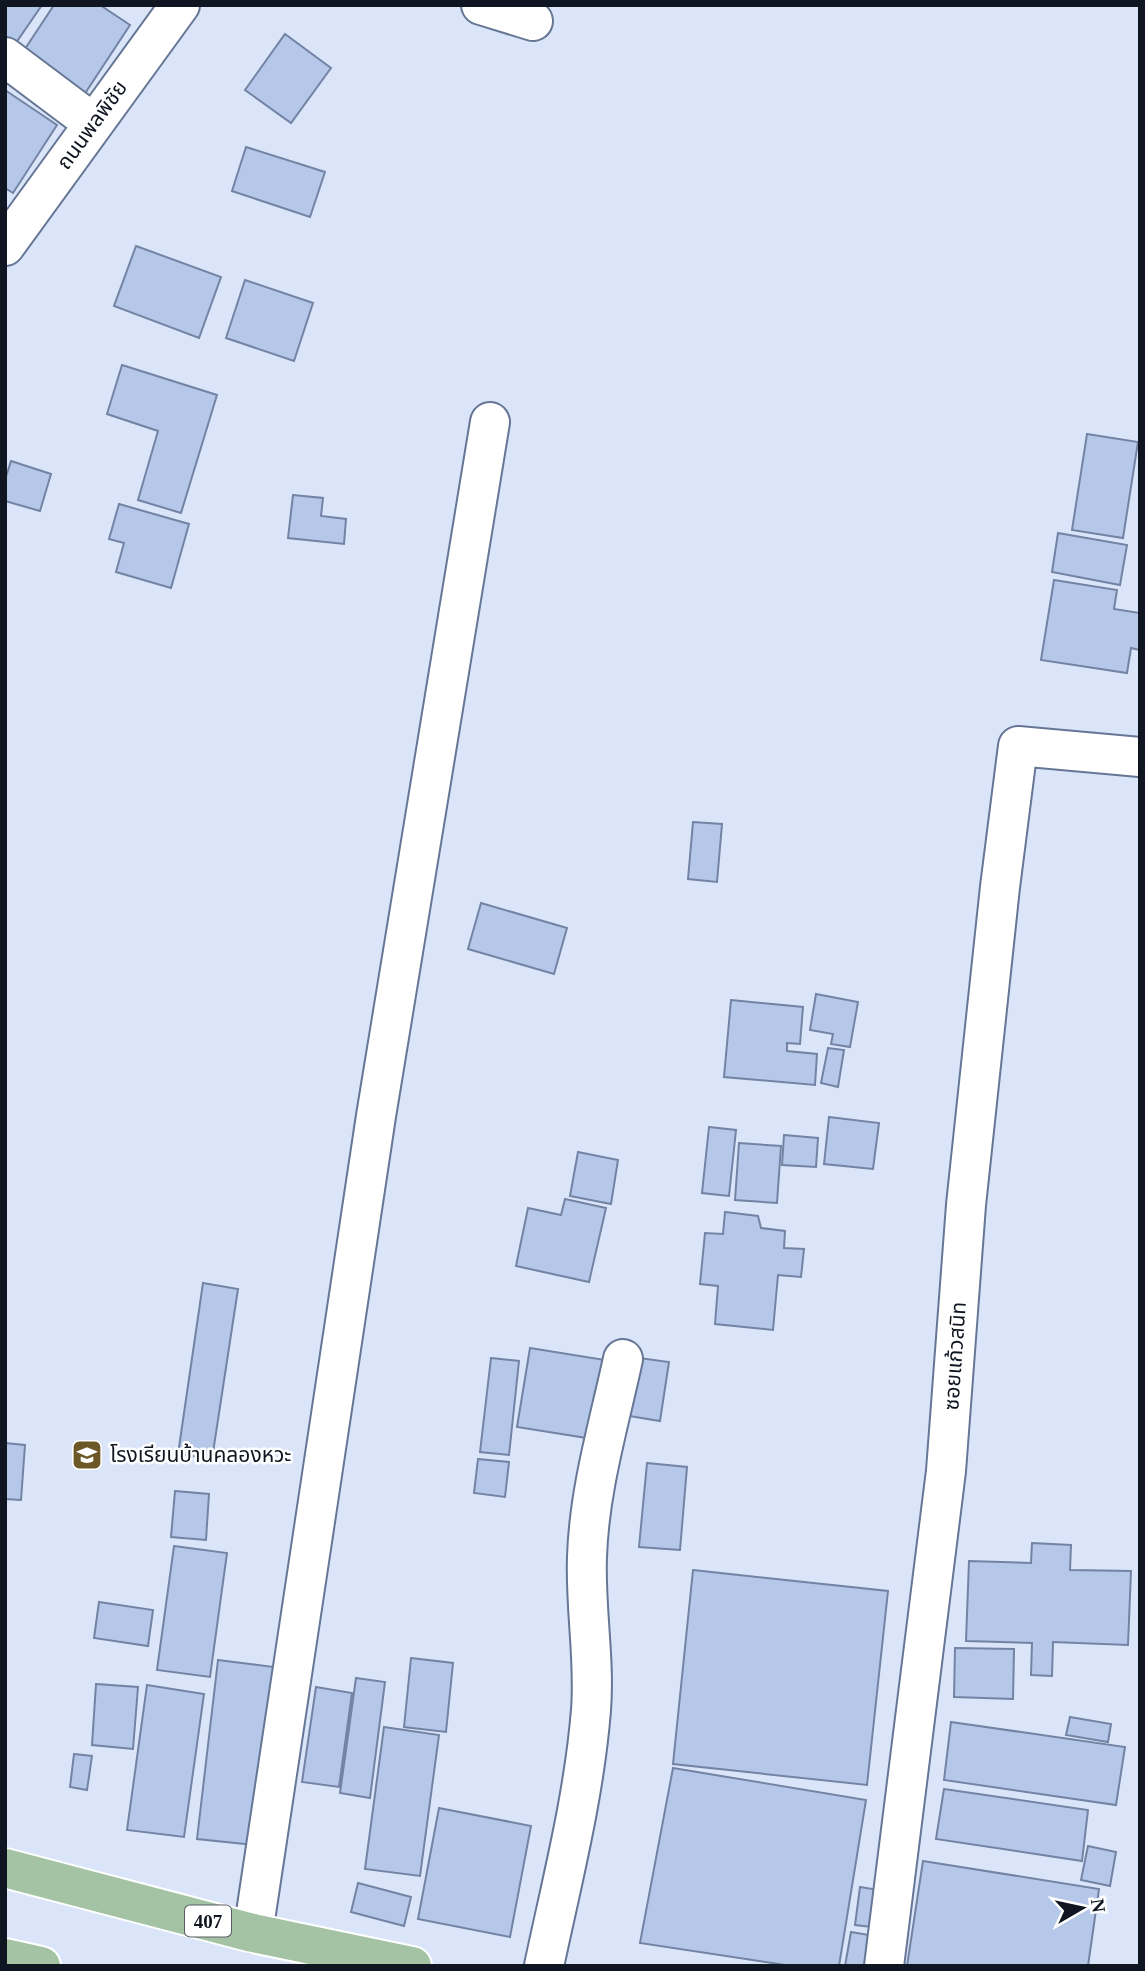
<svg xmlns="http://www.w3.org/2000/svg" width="1145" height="1971" font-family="'Times New Roman','Noto Sans Thai',serif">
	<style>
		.building { fill: #b6c8ea; stroke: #7383a3; stroke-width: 2 }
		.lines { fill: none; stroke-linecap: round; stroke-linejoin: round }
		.minor-casing { stroke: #667695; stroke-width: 42 }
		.major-casing { stroke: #fff; stroke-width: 42 }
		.minor { stroke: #fff; stroke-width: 38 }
		.major { stroke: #a4c2a4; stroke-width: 38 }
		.labels { text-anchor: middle; stroke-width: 5; stroke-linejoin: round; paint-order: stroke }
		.shield { fill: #fff; stroke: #585c64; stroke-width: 2 }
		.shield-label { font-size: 19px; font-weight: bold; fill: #101621 }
		.street-label { font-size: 21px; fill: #101621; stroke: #fff }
		.poi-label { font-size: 21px; fill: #101621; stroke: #fff; text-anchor: start }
	</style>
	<rect width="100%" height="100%" fill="#dae5fa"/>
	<!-- building -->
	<path class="building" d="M5 5H42L11 50 5 46Z
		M54 5H100L130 25 80 101 19 58Z
		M285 34 331 68 291 123 245 90Z
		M5 90 57 125 13 193 5 188Z
		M246 147 325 172 310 217 232 191Z
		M136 246 221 277 199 338 114 306Z
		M245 280 313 303 294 361 226 338Z
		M122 365 217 395 181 513 138 500 158 431 107 414Z
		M1087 434 1138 442 1123 538 1072 530Z
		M11 461 51 474 40 511 5 501V480Z
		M293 495 323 498 321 516 346 519 344 544 288 538Z
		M119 504 189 524 171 588 116 572 124 543 109 539Z
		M1058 533 1127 545 1120 585 1052 572Z
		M1054 580 1117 590 1114 609 1140 613V650L1131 648 1127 673 1041 660Z
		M693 822 722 824 717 882 688 879Z
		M481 903 567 928 554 974 468 949Z
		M816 994 858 1002 850 1047 831 1044 833 1034 810 1030Z
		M731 1000 803 1007 800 1044 787 1043V1051L817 1054 815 1085 724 1077Z
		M828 1048 844 1050 838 1087 821 1083Z
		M829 1117 879 1123 873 1169 824 1164Z
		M709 1127 736 1130 729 1196 702 1193Z
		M784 1135 818 1138 816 1167 782 1165Z
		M739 1143 781 1146 777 1203 735 1200Z
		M578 1152 618 1160 611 1204 570 1196Z
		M565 1199 606 1208 589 1282 516 1266 528 1208 561 1215Z
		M725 1212 758 1216 761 1228 785 1231 784 1248 804 1249 801 1277 778 1275 773 1330 715 1324 718 1286 700 1284 705 1233 723 1234Z
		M203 1283 238 1289 212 1459 178 1454Z
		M530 1348 605 1360 593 1439 517 1427Z
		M632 1357 669 1362 660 1421 623 1415Z
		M491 1358 519 1361 509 1455 480 1452Z
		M5 1443 25 1445 21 1500 5 1499Z
		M478 1459 509 1462 505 1497 474 1493Z
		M647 1463 687 1467 680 1550 639 1547Z
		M175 1491 209 1494 206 1540 171 1537Z
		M1032 1543 1071 1545 1070 1570 1131 1571 1128 1645 1053 1642 1052 1676 1031 1675 1032 1643 966 1641 969 1561 1031 1563Z
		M174 1546 227 1553 210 1677 157 1670Z
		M693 1570 888 1591 867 1785 673 1764Z
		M99 1602 153 1610 148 1646 94 1638Z
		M955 1648 1014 1649 1013 1699 954 1697Z
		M411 1658 453 1663 446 1732 404 1727Z
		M218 1660 274 1667 254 1845 197 1839Z
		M356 1678 385 1682 370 1798 340 1793Z
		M96 1684 138 1687 133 1749 92 1745Z
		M147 1685 204 1694 184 1837 127 1830Z
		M316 1687 352 1693 339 1787 302 1782Z
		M1070 1717 1111 1724 1108 1742 1066 1735Z
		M951 1722 1125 1747 1116 1805 944 1780Z
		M384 1727 439 1735 420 1876 365 1869Z
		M74 1754 92 1756 87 1790 70 1787Z
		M673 1768 866 1800 839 1966H792L640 1943Z
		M944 1789 1088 1810 1082 1861 936 1839Z
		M439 1808 531 1826 510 1937 418 1919Z
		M1088 1846 1116 1852 1110 1886 1081 1880Z
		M923 1861 1099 1889 1088 1966H907Z
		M358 1883 411 1897 404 1926 351 1912Z
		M860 1887 885 1891 881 1928 855 1925Z
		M851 1932 875 1936 871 1966H845Z"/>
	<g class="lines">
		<!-- minor casing -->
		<g class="minor-casing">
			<path id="minor" d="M481 5 533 21
				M5 57 93 123
				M5 246 180 5
				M253 1933 376 1116 490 422
				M544 1966C562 1881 584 1797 591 1710 595 1659 585 1608 587 1557 589 1490 609 1424 623 1359
				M884 1966 946 1471 966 1205 1000 887 1018 746 1140 757"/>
		</g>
		<!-- major casing -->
		<g class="major-casing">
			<path id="major" d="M5 1868 253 1933 412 1966
				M5 1958 41 1966"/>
		</g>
		<!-- minor -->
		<use href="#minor" class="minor"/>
		<!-- major -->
		<use href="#major" class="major"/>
	</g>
	<!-- icons -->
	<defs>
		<g id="school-square" transform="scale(1.575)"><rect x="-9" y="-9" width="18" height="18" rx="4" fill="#6e5727" stroke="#fff"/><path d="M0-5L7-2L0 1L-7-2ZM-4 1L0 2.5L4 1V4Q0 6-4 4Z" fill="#fff"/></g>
	</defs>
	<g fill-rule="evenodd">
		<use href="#school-square" x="87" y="1455"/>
	</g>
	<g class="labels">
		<!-- shield labels -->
		<rect class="shield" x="185" y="1905.5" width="46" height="31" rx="5"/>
		<g class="shield-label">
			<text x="208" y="1928">407</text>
		</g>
		<!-- street labels -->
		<g class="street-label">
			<text transform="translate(92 125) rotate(-54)" y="7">ถนนพลพิชัย</text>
			<text transform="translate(955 1356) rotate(-86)" y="7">ซอยแก้วสนิท</text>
		</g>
		<!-- poi labels -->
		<g class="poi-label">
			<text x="110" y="1462">โรงเรียนบ้านคลองหวะ</text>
		</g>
	</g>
	<!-- border -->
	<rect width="1145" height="1971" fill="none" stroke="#101621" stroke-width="14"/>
	<!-- north arrow -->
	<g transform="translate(1082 1908) rotate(81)" stroke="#ffffff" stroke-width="5" paint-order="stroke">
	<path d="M0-5L12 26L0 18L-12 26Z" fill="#101621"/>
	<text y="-10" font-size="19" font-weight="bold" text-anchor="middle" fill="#101621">N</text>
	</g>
</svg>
